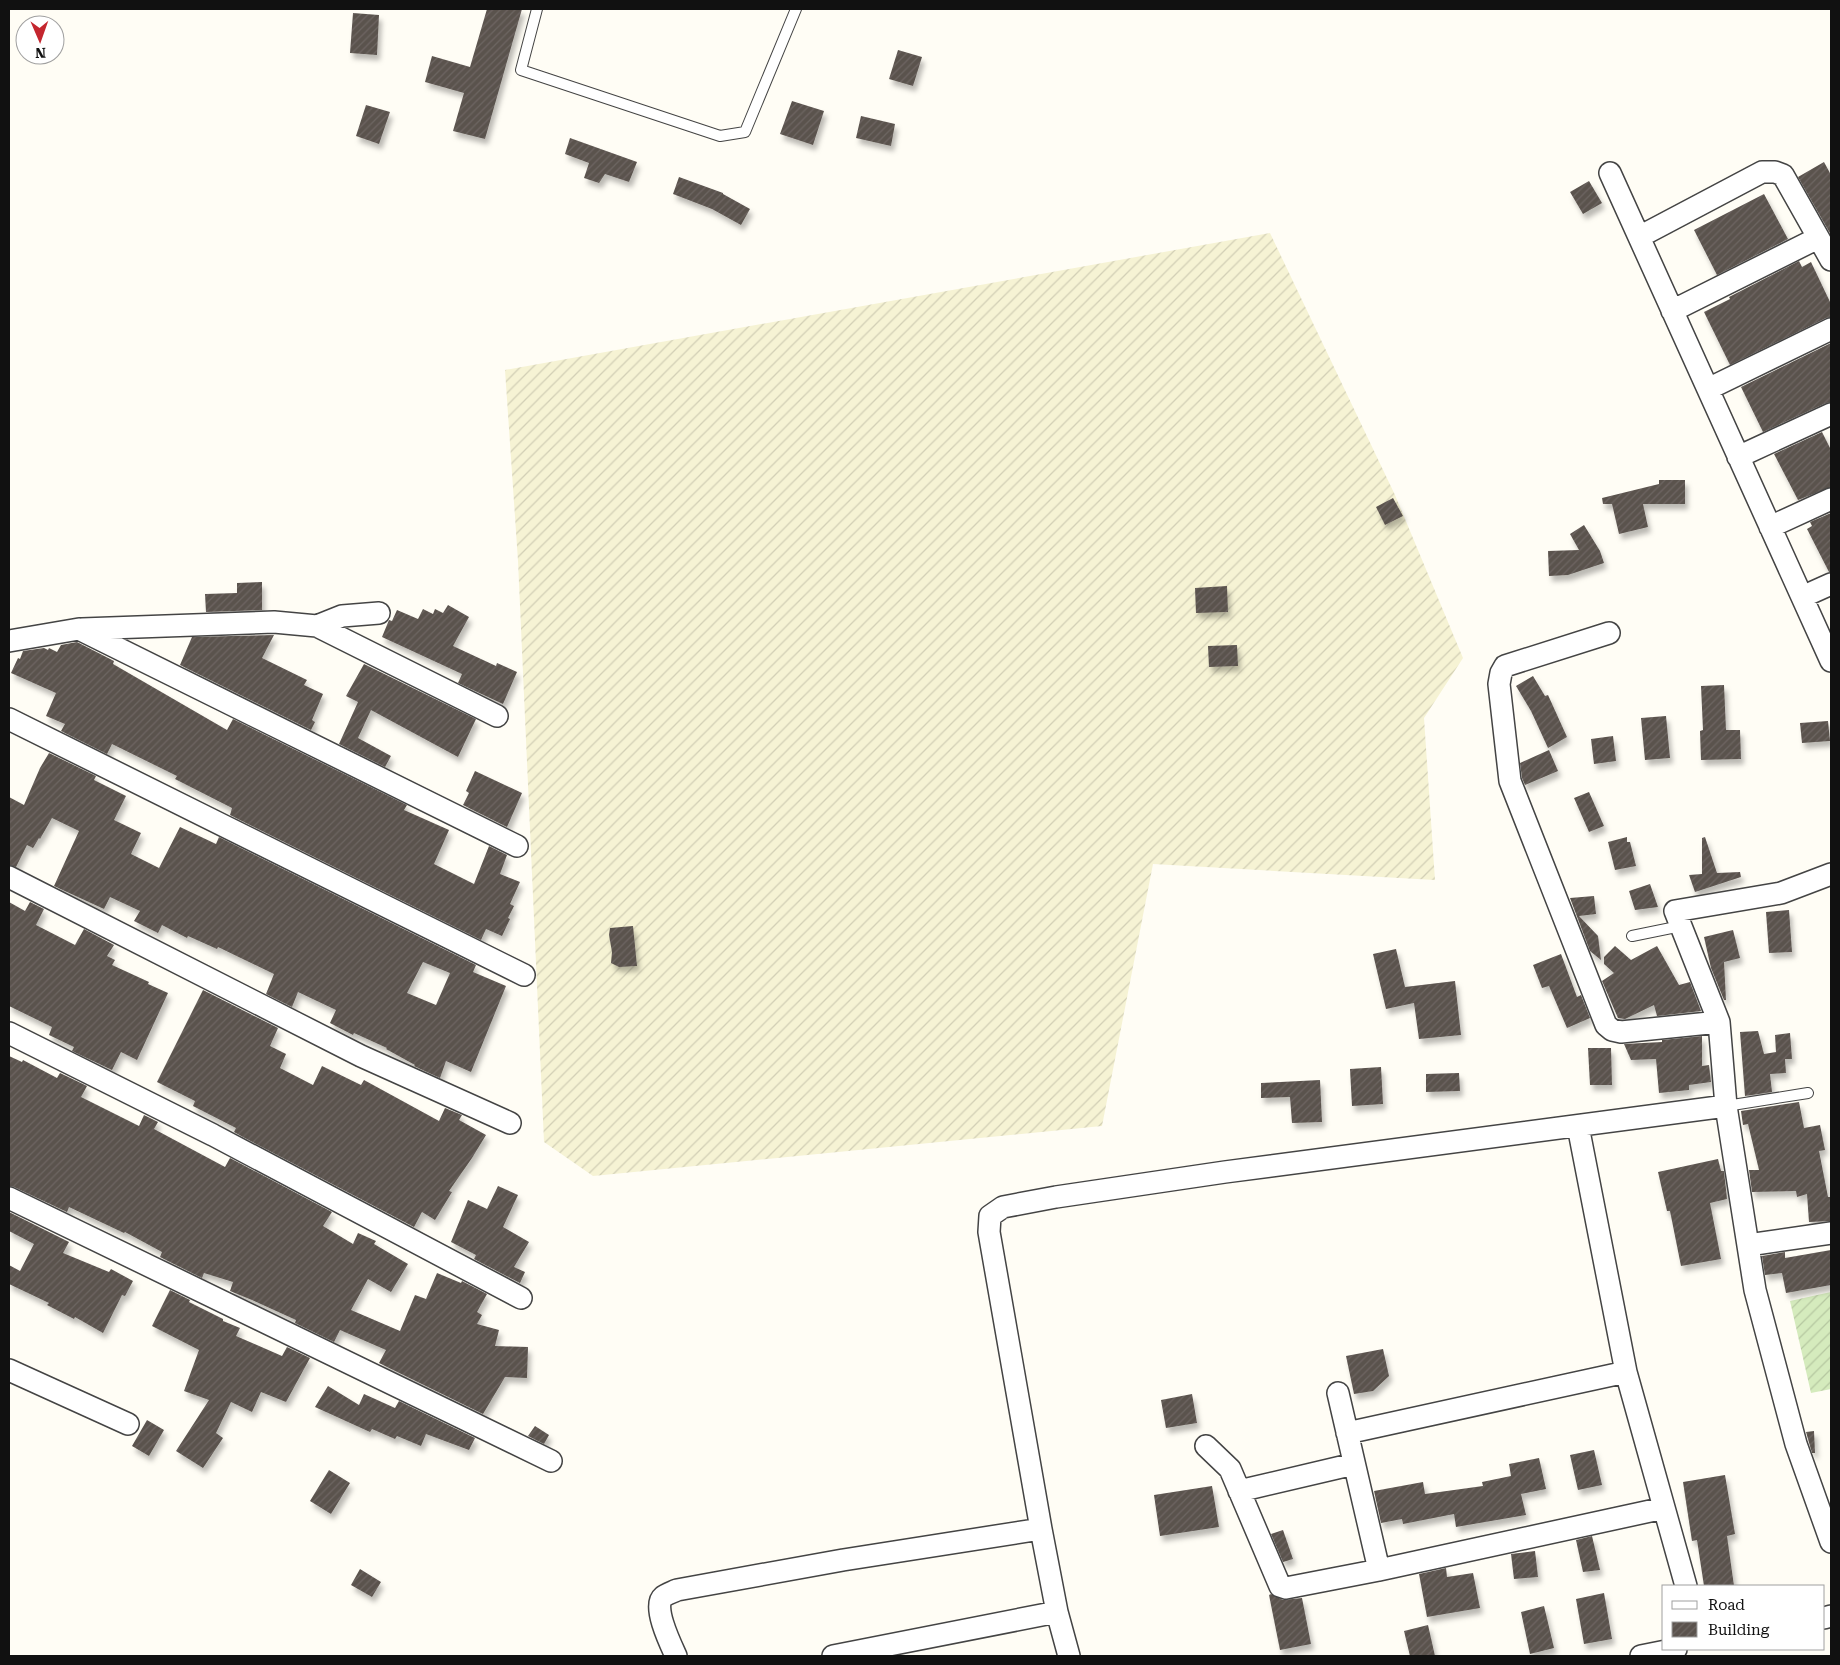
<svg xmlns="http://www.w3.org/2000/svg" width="1840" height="1665" font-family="'Roboto Serif',serif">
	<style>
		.farmland { fill: url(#farmland-furrows) }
		.garden { fill: url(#garden-furrows) }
		.building { fill: url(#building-hatch); fill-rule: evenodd; filter: url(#shadow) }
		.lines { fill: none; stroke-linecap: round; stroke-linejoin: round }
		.lane-casing { stroke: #444; stroke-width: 12 }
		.street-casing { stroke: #444; stroke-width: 24 }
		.lane { stroke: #fff; stroke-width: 10 }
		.street { stroke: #fff; stroke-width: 21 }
	</style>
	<defs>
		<pattern id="farmland-furrows" width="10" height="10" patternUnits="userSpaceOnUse" patternTransform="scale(1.25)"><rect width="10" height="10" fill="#f6f3d4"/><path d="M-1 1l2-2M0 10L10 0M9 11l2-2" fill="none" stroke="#d2cfb5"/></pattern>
		<pattern id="garden-furrows" width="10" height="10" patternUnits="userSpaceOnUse" patternTransform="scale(1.25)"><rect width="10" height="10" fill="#d5ebbd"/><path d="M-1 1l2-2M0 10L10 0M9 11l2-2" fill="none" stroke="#b6c8a1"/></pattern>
		<pattern id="building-hatch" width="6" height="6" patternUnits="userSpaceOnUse" patternTransform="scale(1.25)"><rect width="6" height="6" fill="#5a524d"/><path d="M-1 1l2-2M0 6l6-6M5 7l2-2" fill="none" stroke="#6d6662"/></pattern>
		<filter id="shadow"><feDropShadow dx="3" dy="5.5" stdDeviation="2.5" flood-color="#0004"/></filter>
	</defs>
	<rect width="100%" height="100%" fill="#fffdf5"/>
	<!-- farmland -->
	<path class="farmland" d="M1270 233 1395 495 1463 658 1424 718 1435 880 1153 864 1102 1126 593 1176 544 1142 518 561 505 370Z"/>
	<!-- garden -->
	<path class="garden" d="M1831 1292V1389L1811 1393 1790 1301Z"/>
	<!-- building -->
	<path class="building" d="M487 9H522L485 139 453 131 464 93 425 82 432 56 470 67Z
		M353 13 379 15 377 55 350 53Z
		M898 50 922 57 913 86 889 79Z
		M792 101 824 111 813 145 780 134Z
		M366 105 390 112 379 144 356 136Z
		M861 116 895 124 891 146 856 138Z
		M570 138 637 162 629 182 605 174 599 183 584 178 589 163 565 154Z
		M1824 162 1831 175V235L1798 177Z
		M679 177 723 193V194L750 209 741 225 712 209 673 194Z
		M1589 181 1602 203 1583 214 1570 192Z
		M1764 194 1788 239 1717 275 1694 230Z
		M1799 261 1802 267 1811 262 1831 304V317L1826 318 1730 365 1704 312 1730 299 1729 297Z
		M1831 343V402L1826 403 1763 432 1741 387Z
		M1822 432 1831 450V487L1798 500 1774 454Z
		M1659 480H1685V504H1643L1648 527 1619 534 1612 504H1603L1602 498 1659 484Z
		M1393 498 1403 516 1385 525 1376 507Z
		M1831 513V572H1829L1807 529 1812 526 1810 522Z
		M1584 525 1600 551 1604 563 1568 575 1549 576 1548 551 1579 550 1570 534Z
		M262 582V610L206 612 205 594 237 593V583Z
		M1227 586 1228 612 1196 613 1195 588Z
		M448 605 469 617 453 646 496 666 497 663 517 672 503 704 458 683 462 674 382 637 389 620 392 621 397 610 418 619 423 609 433 614 435 609 443 613Z
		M274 635 262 658 307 680 304 685 323 694 312 720 315 722 311 730 180 665 192 637Z
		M77 642 114 661 113 664 227 730 233 719 407 805 404 810 449 830 434 864 474 884 489 846 507 855 500 874 520 882 510 904 514 906 508 918 510 919 502 936 486 929 481 940 230 815 232 808 175 779 177 776 112 744 107 754 61 731 65 724 46 716 56 693 11 673 18 658 20 659 23 651 44 648 48 650 49 648 57 652 61 645Z
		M1237 645 1238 666 1209 667 1208 646Z
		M364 664 476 719 458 757 371 710 358 738 391 756 385 767 339 744 358 702 346 696Z
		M1533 676 1545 696 1548 695 1567 737 1548 748 1531 711 1516 686Z
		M1724 685 1726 730H1740L1741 759 1701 760 1700 731 1703 730 1701 686Z
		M1666 716 1670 758 1645 760 1641 718Z
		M1828 721 1830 741 1802 743 1800 723Z
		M1613 736 1616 761 1594 764 1591 739Z
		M1549 750 1558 771 1525 785 1522 778 1520 763Z
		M49 753 96 776 94 780 126 796 114 820 141 833 131 854 159 868 180 827 216 844 219 837 476 965 473 972 506 986 471 1072 446 1061 440 1078 414 1066 415 1065 386 1049 387 1048 354 1033 353 1035 330 1023 336 1010 298 992 292 1007 266 994 274 974 218 947 217 949 188 936 187 938 162 925 158 933 134 921 140 911 110 897 104 909 54 886 79 831 52 818 40 839 39 838 33 848 27 845 16 867 9 865V797L24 805 40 768ZM423 962 450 973 436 1005 407 993Z
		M475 771 522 793 507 827 463 805 469 793 466 791Z
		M1589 792 1604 826 1589 832 1574 798Z
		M1627 837V842H1630L1636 866 1615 870 1608 842Z
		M1705 837 1717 873 1740 872 1741 877 1695 892 1689 875 1702 874V838Z
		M1650 884 1658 907 1635 910 1629 891Z
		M1594 896 1596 914 1579 916 1598 936 1601 960 1590 951 1570 898Z
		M9 902 25 911 30 902 44 909 36 925 75 945 84 929 114 945 107 956 115 960 112 965 149 982 148 984 168 993 137 1060 121 1052 112 1070 72 1051 74 1047 49 1035 52 1027 9 1006Z
		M1789 910 1792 952 1769 953 1766 912Z
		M633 926 637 966 619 967 611 963 612 952 609 935 610 928Z
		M1733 930 1740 958 1724 962 1726 1000H1724L1711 968 1704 937Z
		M1615 946 1631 960 1657 946 1679 985 1690 982 1701 1011 1657 1016 1654 1005 1625 1019 1618 1018 1602 981 1614 973 1604 964V957Z
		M1396 949 1405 987 1455 981 1461 1035 1419 1039 1414 1003 1386 1009 1373 954Z
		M1561 954 1577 997 1581 995 1590 1018 1567 1028 1549 986 1542 988 1533 965Z
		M203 990 278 1028 270 1046 286 1054 280 1068 313 1085 322 1066 361 1085 364 1080 439 1121 445 1108 462 1115 459 1120 486 1135 472 1158 449 1191 452 1192 435 1220 422 1212 414 1227 243 1137 234 1132 236 1128 193 1106 195 1101 157 1082Z
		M1758 1031 1764 1054 1776 1052 1775 1035 1790 1033 1792 1059H1785L1786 1073 1770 1074 1772 1092 1745 1096 1740 1032Z
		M1702 1036V1066L1709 1065 1711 1082 1689 1085V1090L1659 1093 1656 1059 1631 1060 1624 1044 1662 1042V1040Z
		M1588 1048H1611L1612 1085H1590Z
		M9 1056 22 1062 23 1060 57 1078 60 1073 87 1086 81 1097 139 1126 144 1115 158 1122 154 1129 225 1167 230 1158 332 1212 323 1226 353 1244 358 1233 376 1241 374 1244 408 1264 391 1292 368 1279 351 1310 400 1331 415 1295 426 1299 437 1273 461 1283 462 1281 487 1294 477 1312 482 1315 477 1324 499 1330 495 1346 528 1347 527 1378 505 1377 483 1414 379 1363 386 1350 340 1330 334 1342 295 1323 296 1320 252 1300 230 1291 233 1282 204 1273 202 1278 160 1257 162 1252 125 1232 124 1233 69 1207 67 1212 14 1187 9 1186Z
		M1381 1067 1383 1104 1352 1106 1350 1069Z
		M1459 1073 1460 1091 1426 1092V1074Z
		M1320 1080 1322 1122 1292 1123 1290 1097 1261 1098V1083Z
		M1799 1102 1804 1128 1820 1125 1825 1150 1819 1151 1828 1197H1830L1831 1221 1809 1222 1807 1194 1797 1197 1796 1191 1752 1192 1749 1170H1759L1748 1124 1743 1125 1741 1111Z
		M1718 1159 1721 1171H1724L1727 1199 1710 1203 1721 1259 1681 1266 1670 1211H1667L1658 1172Z
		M498 1186 518 1195 503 1227 529 1242 514 1267 525 1272 520 1283 474 1259 476 1255 451 1242 468 1200 487 1209Z
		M9 1212 69 1242 63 1253 109 1272 111 1269 133 1281 125 1296 122 1295 103 1333 75 1317 74 1319 47 1305 49 1303 9 1284V1265L20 1271 34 1244 9 1231Z
		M1831 1250V1285L1786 1293 1782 1273 1765 1275 1762 1256 1785 1252V1258Z
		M170 1290 190 1300 189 1302 223 1319V1321L240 1328 236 1336 282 1356 287 1347 310 1358 286 1402 261 1392 252 1412 231 1402 216 1433 223 1438 203 1468 176 1451 209 1400 184 1391 199 1350 152 1326Z
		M1383 1349 1389 1376 1373 1391 1354 1394 1346 1356Z
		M328 1386 359 1405 364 1394 395 1408 399 1401 475 1438 469 1450 426 1434 421 1446 397 1436 395 1439 372 1429 370 1432 315 1407Z
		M1192 1394 1197 1423 1166 1428 1161 1400Z
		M147 1420 164 1430 149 1456 132 1446Z
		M535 1426 549 1435 544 1444 528 1436Z
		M1814 1431 1815 1453H1812L1806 1432Z
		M1594 1450 1602 1485 1578 1490 1570 1455Z
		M1539 1458 1546 1489 1521 1494 1526 1515 1456 1527 1454 1514 1403 1524 1402 1519 1381 1523 1374 1491 1423 1482 1425 1494 1483 1486 1482 1482 1511 1476 1509 1464Z
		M329 1470 350 1483 331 1514 310 1501Z
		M1725 1475 1735 1534 1727 1536 1734 1586H1704L1697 1540 1692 1541 1683 1482Z
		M1212 1486 1219 1527 1160 1536 1154 1495Z
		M1283 1530 1293 1559 1283 1562 1271 1534Z
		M1592 1536 1600 1570 1583 1572 1576 1540Z
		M1535 1551 1538 1577 1514 1579 1511 1554Z
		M1446 1568 1447 1577 1473 1573 1480 1608 1427 1617 1419 1574Z
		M360 1569 381 1582 372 1597 351 1585Z
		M1604 1593 1612 1639 1584 1644 1576 1599Z
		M1271 1594 1283 1600 1302 1598 1311 1644 1280 1650 1269 1595Z
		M1544 1606 1554 1648 1530 1654 1521 1612Z
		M1428 1625 1435 1656H1410L1404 1631Z"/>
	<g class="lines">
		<!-- lane casing -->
		<g class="lane-casing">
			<path id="lane" d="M537 9 521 70 720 136 745 132 796 9
				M1632 936 1681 926
				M1726 1106 1808 1093"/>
		</g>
		<!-- street casing -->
		<g class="street-casing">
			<path id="street" d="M1610 173 1831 661
				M1639 237 1762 172H1775L1783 175 1831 260
				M1672 311 1818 238
				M1708 389 1831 329
				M1738 457 1831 414
				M1770 527 1831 499
				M1802 597 1831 584
				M317 626 342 616 379 613
				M82 629 274 622 317 626 497 716
				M1609 633 1505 666 1501 673 1499 684 1510 781 1606 1025 1612 1030 1621 1032 1719 1022
				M9 641 79 629 517 846
				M9 719 524 975
				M9 877 361 1056 510 1123
				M9 1033 213 1135 521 1298
				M1726 1106 1719 1022 1675 911 1781 893 1831 874
				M1578 1126 1626 1372
				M9 1198 551 1461
				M1748 1245 1831 1233
				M9 1370 128 1424
				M1338 1393 1379 1570
				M1347 1433 1626 1372 1686 1586
				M1206 1446 1230 1469 1280 1586 1286 1588 1379 1570 1664 1508
				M1239 1491 1354 1464
				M1041 1529 989 1232 990 1216 1003 1207 1056 1197 1225 1172 1726 1106 1755 1290 1796 1444 1831 1542
				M1824 1618 1831 1616
				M676 1656C671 1645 652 1606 663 1597 666 1594 673 1592 677 1590L843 1560 1041 1529 1057 1612 1069 1656
				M833 1656 1057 1612
				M1641 1656 1676 1649"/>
		</g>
		<!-- lane -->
		<use href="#lane" class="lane"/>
		<!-- street -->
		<use href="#street" class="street"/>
	</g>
	<!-- border -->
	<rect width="1840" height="1665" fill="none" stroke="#111111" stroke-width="20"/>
	<!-- legend -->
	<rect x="1662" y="1585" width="162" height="65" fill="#ffffff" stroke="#a0a0a0"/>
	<rect x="1672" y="1601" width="25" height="8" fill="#ffffff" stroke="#a0a0a0"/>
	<text x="1708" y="1610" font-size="15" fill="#111111">Road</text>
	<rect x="1672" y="1622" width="25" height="15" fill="url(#building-hatch)" stroke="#a0a0a0"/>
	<text x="1708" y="1635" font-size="15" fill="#111111">Building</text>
	<!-- north arrow -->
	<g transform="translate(40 40) rotate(178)"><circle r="24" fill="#ffffff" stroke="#a0a0a0"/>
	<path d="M0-4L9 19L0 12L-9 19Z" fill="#c4262e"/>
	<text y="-8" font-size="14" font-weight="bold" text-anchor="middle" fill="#111111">N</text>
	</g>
</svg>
